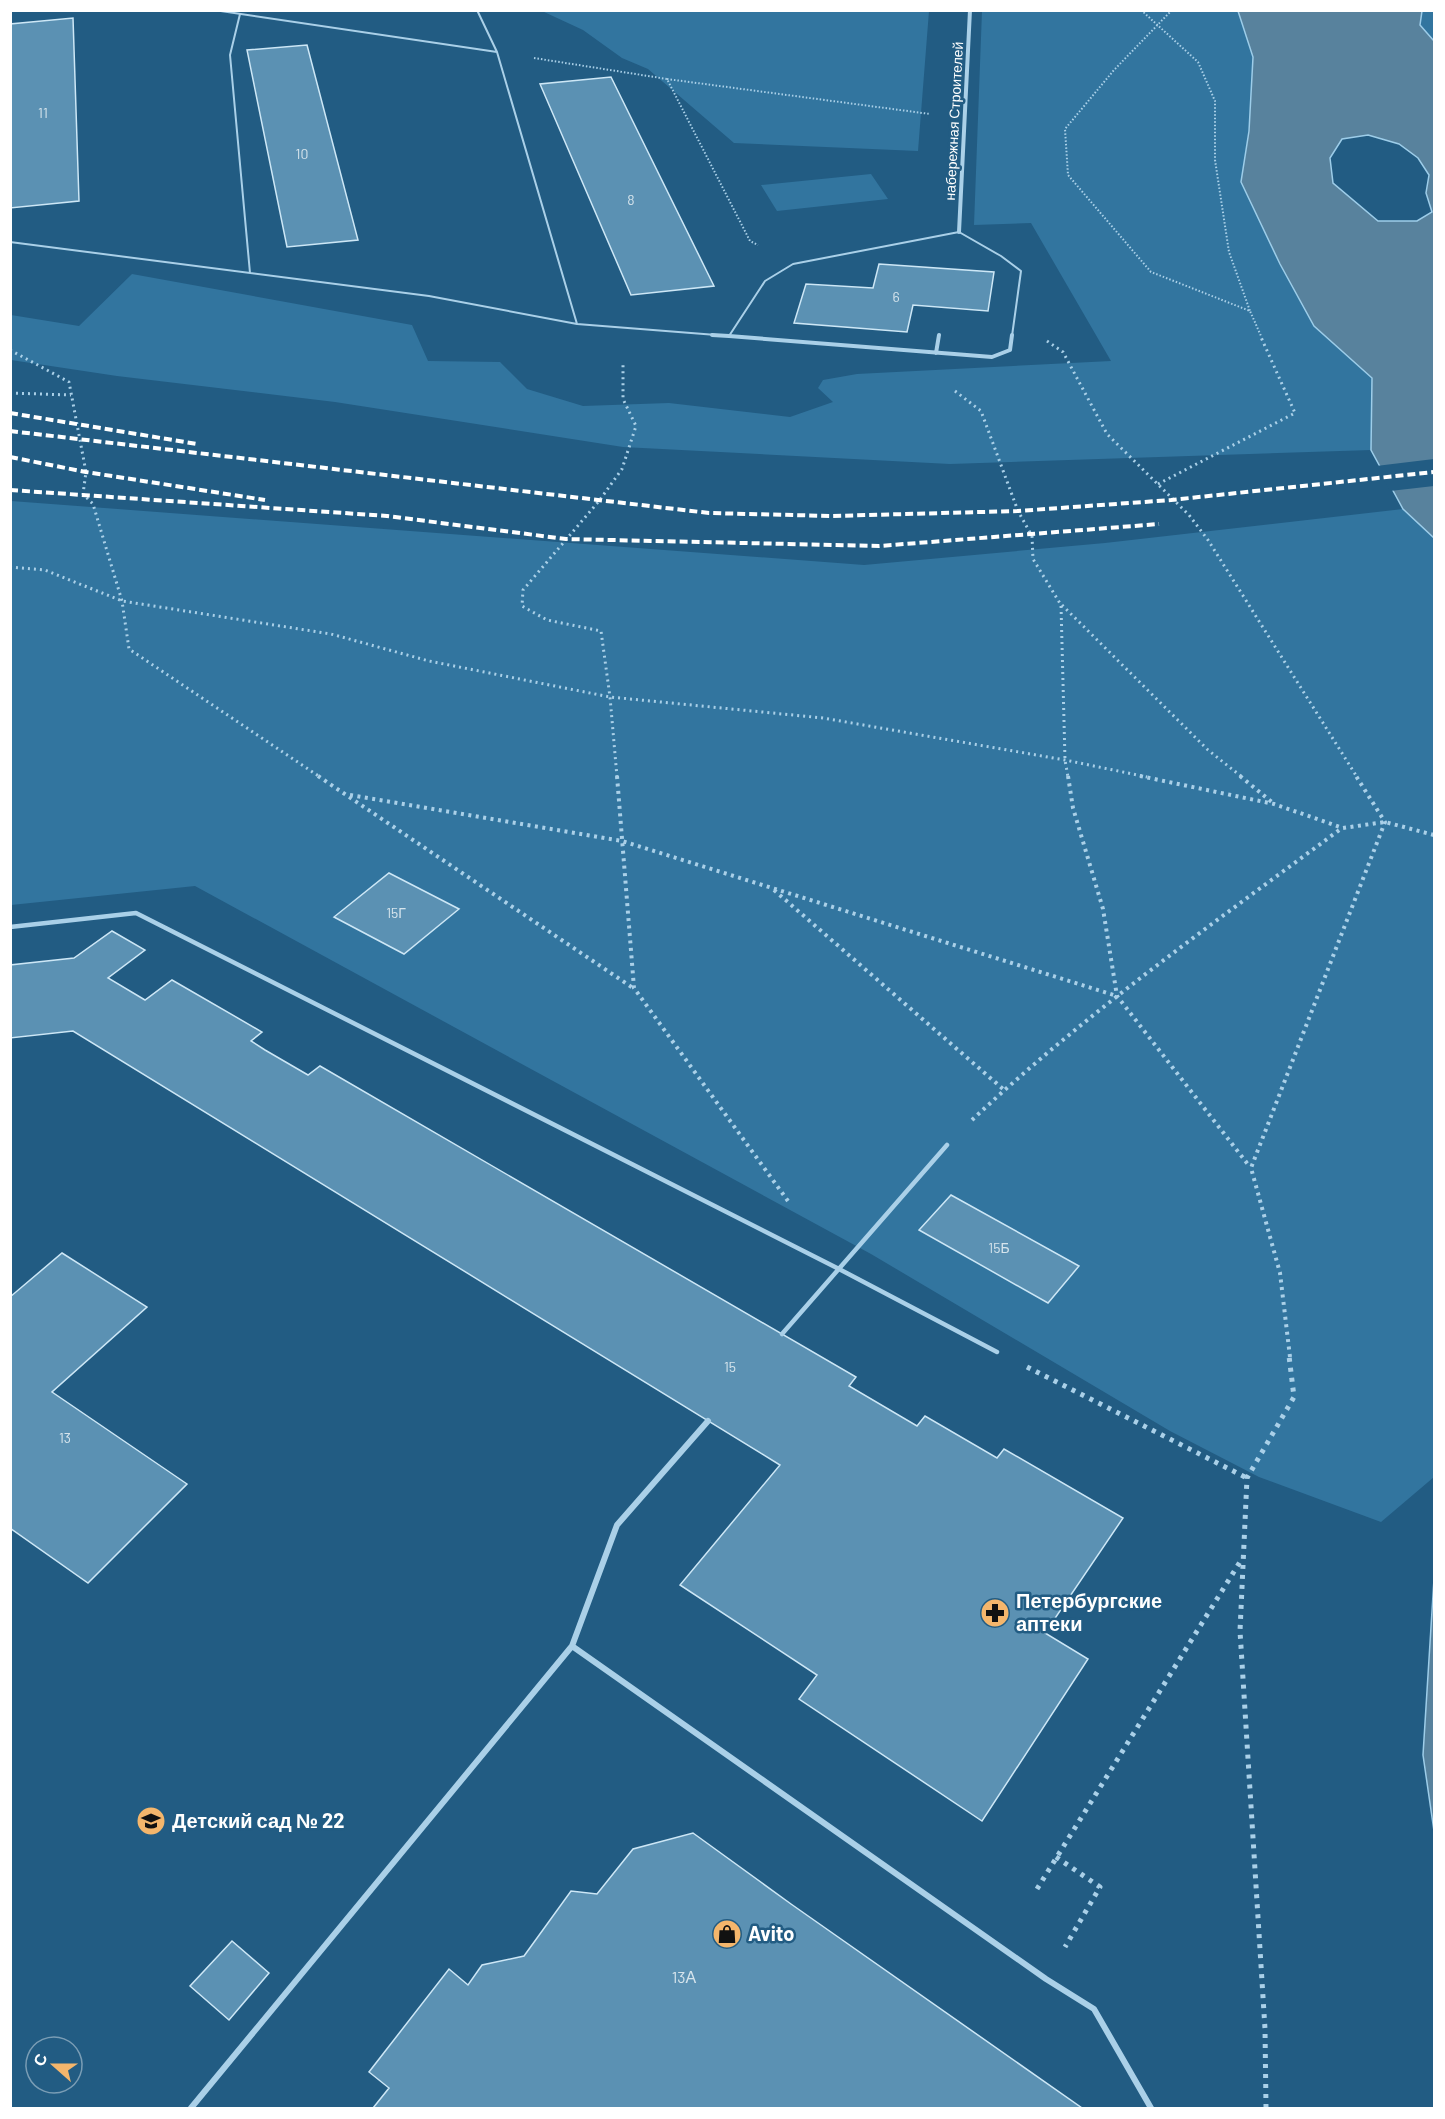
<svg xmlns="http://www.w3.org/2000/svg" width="1445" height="2119" font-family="Barlow,sans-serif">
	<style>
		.green { fill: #32759f }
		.water { fill: #58829d; stroke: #9dcde9; stroke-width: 1.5; fill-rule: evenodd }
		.pier { fill: #225c83 }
		.building { fill: #5b91b3; stroke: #cde7f6; stroke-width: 1.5 }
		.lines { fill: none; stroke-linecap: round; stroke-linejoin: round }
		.path-far3 { stroke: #aad0e8; stroke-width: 2; stroke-dasharray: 1.5 2; stroke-linecap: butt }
		.path-far2 { stroke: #aad0e8; stroke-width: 3; stroke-dasharray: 2 4; stroke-linecap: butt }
		.path-far1 { stroke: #aad0e8; stroke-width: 4; stroke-dasharray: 3 4.5; stroke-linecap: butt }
		.path { stroke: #aad0e8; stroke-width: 5; stroke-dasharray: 4 6; stroke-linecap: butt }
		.lane-far3 { stroke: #aad0e8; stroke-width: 2 }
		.lane-far2 { stroke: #aad0e8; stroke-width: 4 }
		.lane-far1 { stroke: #aad0e8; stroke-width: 4.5 }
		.lane { stroke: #aad0e8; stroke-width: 6 }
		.street { stroke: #aad0e8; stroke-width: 4 }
		.rail { stroke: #fff; stroke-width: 4; stroke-dasharray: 8 4; stroke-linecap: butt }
		.labels { text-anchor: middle; stroke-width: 5; stroke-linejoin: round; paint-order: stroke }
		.number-label { font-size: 14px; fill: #d6e4ec }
		.far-street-label { font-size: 14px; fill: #fff; stroke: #225c83 }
		.near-number-label { font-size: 16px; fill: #d6e4ec }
		.near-poi-label { font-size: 20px; font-weight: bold; fill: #fff; stroke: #225c83; text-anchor: start }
	</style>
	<rect width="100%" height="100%" fill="#225c83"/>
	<!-- green -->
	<path class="green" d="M542 11H929L918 151 734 143 648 69 622 58 583 30Z
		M982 11H1238L1253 57 1249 131 1241 182 1280 264 1314 326 1372 378 1371 450 950 464 623 447 335 402 117 376 11 360V315L79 326 132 274 412 325 428 361 500 362 527 389 583 406 669 403 790 417 833 402 818 388 823 380 857 374 1111 361 1031 223 974 225Z
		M1422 11H1434V41L1420 25Z
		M871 174 888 199 777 211 761 185Z
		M11 501 864 565 1105 543 1403 509 1434 538V1477L1381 1522 1259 1477 1170 1431 871 1254 195 886 11 905Z"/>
	<!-- water -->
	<path class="water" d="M1238 11H1422L1420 25 1434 41V538L1403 509 1371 450 1372 378 1314 326 1280 264 1241 182 1249 131 1253 57ZM1368 135 1399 144 1418 158 1429 175 1426 193 1432 212 1417 221H1378L1333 183 1330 158 1342 139Z
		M1434 1579V1831L1423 1755Z"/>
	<!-- pier -->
	<path class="pier" d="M1434 459V486L1390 491 1376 466Z"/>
	<!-- building -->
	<path class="building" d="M73 18 79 201 10 208V24Z
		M307 45 358 240 287 247 247 50Z
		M611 77 714 286 631 295 540 84Z
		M879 264 994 272 988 311 913 305 907 332 794 323 806 284 873 288Z
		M389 873 459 909 404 954 334 917Z
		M112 931 145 950 108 978 145 1000 172 980 262 1032 251 1041 265 1050 308 1075 320 1066 856 1377 849 1386 917 1426 925 1416 997 1458 1004 1449 1123 1518 1045 1633 1088 1659 982 1821 799 1699 817 1675 680 1585 780 1465 73 1031 10 1038V965L74 958Z
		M951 1195 1079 1266 1048 1303 919 1230Z
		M62 1253 147 1307 52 1392 187 1484 88 1583 10 1528V1297Z
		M693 1833 791 1904 1082 2108H373L389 2088 369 2072 449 1969 468 1985 482 1965 524 1956 571 1891 597 1894 633 1849Z
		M232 1941 269 1973 229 2020 190 1986Z"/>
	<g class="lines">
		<!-- path-far3 -->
		<path class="path-far3" d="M1141 10 1198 62 1215 101V160L1229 252 1250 311
			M1172 10 1114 70 1065 129 1068 175 1151 272 1250 311 1261 336
			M534 58 667 79 750 241 758 245
			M667 79 930 114"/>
		<!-- path-far2 -->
		<path class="path-far2" d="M1047 341 1063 352 1107 434 1189 515 1208 540 1357 777
			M10 350 69 382 86 472 83 494 93 504 122 601 129 649 320 777
			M955 391 981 411 1018 511 1032 536 1033 559 1061 605 1065 760 1068 777
			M10 393 71 395
			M1158 484 1295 413 1260 335
			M10 567 45 570 122 601 331 634 429 661 610 697 823 718 1065 760 1147 777
			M1062 605 1208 750 1242 777
			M617 777 610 697 601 631 547 620 522 606 523 590 599 501 622 469 636 426 623 399V363"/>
		<!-- path-far1 -->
		<path class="path-far1" d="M318 776 633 988
			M617 776 634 988 788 1201
			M1068 776 1073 808 1103 909 1117 996 1250 1167
			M1140 776 1274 804 1343 828 1385 822 1434 835
			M1240 776 1273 803
			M350 795 622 841 1117 996
			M774 890 1003 1089
			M972 1120C1087 1012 1215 922 1342 828
			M1290 1357 1280 1273 1251 1168 1385 822 1356 776"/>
		<!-- path -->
		<path class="path" d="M1027 1367 1247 1478
			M1056 1857 1100 1887 1065 1947
			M1037 1889 1243 1557
			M1266 2108 1265 2029 1240 1631 1247 1478 1294 1397 1289 1356"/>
		<!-- lane-far3 -->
		<path class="lane-far3" d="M214 10 497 52
			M477 10 497 52 577 324
			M240 14 230 55 250 273
			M10 242 429 296 577 324 729 336
			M729 336H731
			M729 336 765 281 793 264 959 232 1001 256 1021 271 1012 336"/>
		<!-- lane-far2 -->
		<path class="lane-far2" d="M712 335 729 336
			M729 336 992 357 1010 350 1012 335
			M936 353 939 335"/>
		<!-- lane-far1 -->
		<path class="lane-far1" d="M10 927 136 913 839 1269 997 1352
			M782 1334 947 1145"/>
		<!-- lane -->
		<path class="lane" d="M572 1646 1046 1979 1094 2009 1151 2108
			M191 2108 572 1646 617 1525 708 1421"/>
		<!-- street -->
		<path class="street" d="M959 232 970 10"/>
		<!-- rail -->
		<path class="rail" d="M10 413 197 444
			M10 431 709 513 832 516 1018 511 1171 500 1434 472
			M10 457 86 472 265 500
			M10 490 387 516 566 539 879 546 1159 524"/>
	</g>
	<!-- icons -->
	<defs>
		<g id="pharmacy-disc" transform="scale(1.5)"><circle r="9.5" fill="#f4b66c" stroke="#225c83"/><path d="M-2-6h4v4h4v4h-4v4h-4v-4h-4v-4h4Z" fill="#111"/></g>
		<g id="school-disc" transform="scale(1.5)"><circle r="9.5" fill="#f4b66c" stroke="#225c83"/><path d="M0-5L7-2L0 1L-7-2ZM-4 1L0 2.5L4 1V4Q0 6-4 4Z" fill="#111"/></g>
		<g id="shop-disc" transform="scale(1.5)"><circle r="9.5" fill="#f4b66c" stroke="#225c83"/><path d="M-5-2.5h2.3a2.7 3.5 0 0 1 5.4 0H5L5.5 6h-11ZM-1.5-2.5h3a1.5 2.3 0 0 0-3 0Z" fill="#111"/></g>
	</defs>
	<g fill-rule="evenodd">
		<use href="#pharmacy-disc" x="995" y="1613"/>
		<use href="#school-disc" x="151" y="1821"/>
		<use href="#shop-disc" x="727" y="1934"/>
	</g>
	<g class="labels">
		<!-- number labels -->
		<g class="number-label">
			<text x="43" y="118">11</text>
			<text x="302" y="159">10</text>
			<text x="631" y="205">8</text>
			<text x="896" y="302">6</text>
			<text x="396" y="918">15Г</text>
			<text x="999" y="1253">15Б</text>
			<text x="730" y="1372">15</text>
			<text x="65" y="1443">13</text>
		</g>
		<!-- far-street labels -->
		<g class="far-street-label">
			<text transform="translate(954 121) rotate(-87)" y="5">набережная Строителей</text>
		</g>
		<!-- near-number labels -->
		<g class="near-number-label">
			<text x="684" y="1983">13А</text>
		</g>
		<!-- near-poi labels -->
		<g class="near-poi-label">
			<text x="1016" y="1608">Петербургские<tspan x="1016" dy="23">аптеки</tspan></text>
			<text x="172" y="1828">Детский сад № 22</text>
			<text x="748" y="1941">Avito</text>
		</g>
	</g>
	<!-- border -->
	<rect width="1445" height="2119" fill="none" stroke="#ffffff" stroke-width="24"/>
	<!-- north arrow -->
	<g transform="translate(54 2065) rotate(291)"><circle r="28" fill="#225c83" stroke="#7a9db5" stroke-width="1.5"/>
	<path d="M0-4.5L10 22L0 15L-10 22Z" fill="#f4b66c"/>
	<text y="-9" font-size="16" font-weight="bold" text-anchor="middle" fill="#ffffff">С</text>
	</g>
</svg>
